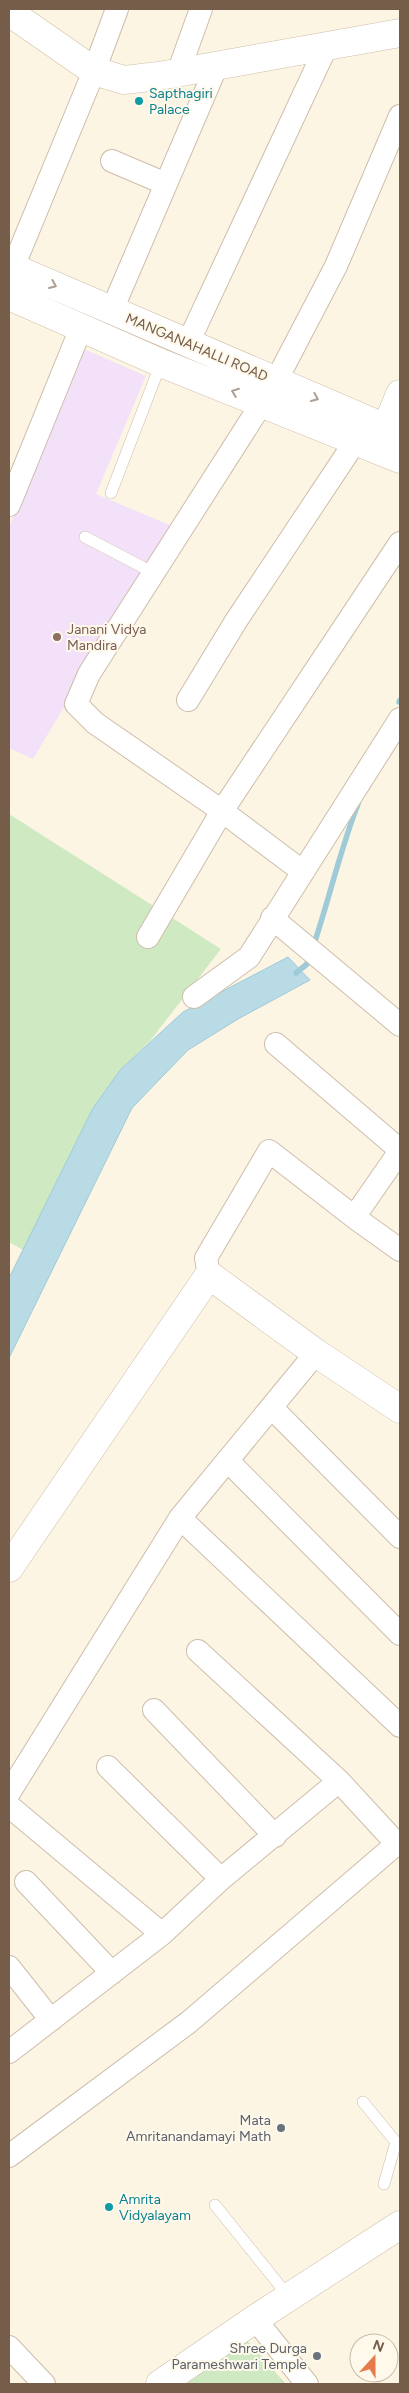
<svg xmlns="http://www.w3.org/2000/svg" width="409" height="2393" font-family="Figtree,sans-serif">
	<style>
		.education { fill: #f2e1f8 }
		.green { fill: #cfeac3 }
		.water { fill: #b9dbe5; stroke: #9fcad7 }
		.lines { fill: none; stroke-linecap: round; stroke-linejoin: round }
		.stream { stroke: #9fcad7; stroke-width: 5.5 }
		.lane-casing { stroke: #cebdab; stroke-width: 12 }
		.street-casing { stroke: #cebdab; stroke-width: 24 }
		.secondary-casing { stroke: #d0bea8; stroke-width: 29 }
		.lane { stroke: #fff; stroke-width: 11 }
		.street { stroke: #fff; stroke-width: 22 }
		.secondary { stroke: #fff; stroke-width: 28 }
		.oneway { stroke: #ac9e92 }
		.culture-dot { fill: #0f9aa8; stroke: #fff9eb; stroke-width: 2 }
		.education-dot { fill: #8d6e63; stroke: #fff9eb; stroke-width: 2 }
		.worship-dot { fill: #6b7280; stroke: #fff9eb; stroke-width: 2 }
		.labels { text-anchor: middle; stroke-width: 4; stroke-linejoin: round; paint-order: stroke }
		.culture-label { font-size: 14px; fill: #0d838f; stroke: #fff9eb; text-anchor: start }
		.street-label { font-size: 14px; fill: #755d4a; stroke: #fff9eb }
		.education-label { font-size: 14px; fill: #785e54; stroke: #fff9eb; text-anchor: start }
		.worship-label { font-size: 14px; fill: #5b616d; stroke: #fff9eb; text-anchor: end }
	</style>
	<rect width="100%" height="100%" fill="#fcf5e4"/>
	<!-- education -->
	<path class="education" d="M84 349 146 376 96 494 172 526 33 759 9 748V527Z"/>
	<!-- green -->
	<path class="green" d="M9 814 221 949 150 1041 121 1069 93 1108 23 1250 9 1242Z
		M242 2335 286 2384H178Z"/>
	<!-- water -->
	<path class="water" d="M288 957 310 980 238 1019 188 1050 132 1108 9 1358V1278L93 1108 121 1069 183 1012Z"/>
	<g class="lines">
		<!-- stream -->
		<path class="stream" d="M399 702 400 700
			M313 947C329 900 340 850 358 804
			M296 973 307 964 310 956"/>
		<!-- lane casing -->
		<g class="lane-casing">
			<path id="lane" d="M111 493 161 363
				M85 537 154 573
				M363 2102 400 2147
				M384 2184 396 2142
				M215 2205 289 2297"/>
		</g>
		<!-- street casing -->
		<g class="street-casing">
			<path id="street" d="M178 73 201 9
				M112 161 166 184
				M9 277 94 71 117 9
				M112 310 217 65
				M188 343 327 45
				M9 505 81 328
				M188 700 236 621 355 442
				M302 871 222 811 95 723 76 704 89 674 276 381 336 266 400 116
				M272 918 400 1025
				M148 937 222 811 400 543
				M194 997 249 957 400 719
				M276 1044 400 1150
				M400 1151 357 1213 358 1220 400 1250
				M209 1275 206 1258 269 1151 358 1220
				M272 1408 400 1537
				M228 1461 400 1634
				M180 1518 400 1726
				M198 1651 339 1781 397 1844
				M154 1710 275 1836
				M108 1767 221 1879
				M9 1793 180 1518 316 1353
				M9 1806 162 1934
				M26 1882 112 1973
				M9 1967 51 2020
				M9 2052 162 1934 221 1879 339 1781
				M9 2156 189 2022 400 1841
				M255 2319 307 2384
				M9 2347 44 2384"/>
		</g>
		<!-- secondary casing -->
		<g class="secondary-casing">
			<path id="secondary" d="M9 12 94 71 124 80 159 76 400 33
				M9 266 400 434
				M9 296 161 363 400 459
				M379 445 400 394
				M9 1568 209 1275 316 1353 400 1409
				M160 2384 255 2319 400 2225"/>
		</g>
		<!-- lane -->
		<use href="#lane" class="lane"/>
		<!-- street -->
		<use href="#street" class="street"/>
		<!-- secondary -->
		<use href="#secondary" class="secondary"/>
	</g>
	<!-- one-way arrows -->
	<defs><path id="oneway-chevron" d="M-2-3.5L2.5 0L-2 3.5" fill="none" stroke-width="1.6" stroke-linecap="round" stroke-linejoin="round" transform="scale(1.25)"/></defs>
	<g class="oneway">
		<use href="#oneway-chevron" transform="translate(53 285) rotate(23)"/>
		<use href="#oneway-chevron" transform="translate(235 392) rotate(-159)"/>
		<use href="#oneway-chevron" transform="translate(315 398) rotate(23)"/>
	</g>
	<!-- markers -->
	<g class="culture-dot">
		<circle cx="139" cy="101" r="5"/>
		<circle cx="109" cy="2207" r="5"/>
	</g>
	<circle class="education-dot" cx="57" cy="637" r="5"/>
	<g class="worship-dot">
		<circle cx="281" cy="2128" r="5"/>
		<circle cx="317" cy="2356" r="5"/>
	</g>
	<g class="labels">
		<!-- culture labels -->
		<g class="culture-label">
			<text x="149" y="98">Sapthagiri<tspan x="149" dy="16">Palace</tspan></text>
			<text x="119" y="2204">Amrita<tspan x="119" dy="16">Vidyalayam</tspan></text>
		</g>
		<!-- street labels -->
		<g class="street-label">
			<text transform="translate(197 347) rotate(23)" y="5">MANGANAHALLI ROAD</text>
		</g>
		<!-- education labels -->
		<g class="education-label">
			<text x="67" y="634">Janani Vidya<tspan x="67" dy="16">Mandira</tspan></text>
		</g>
		<!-- worship labels -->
		<g class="worship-label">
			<text x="271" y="2125">Mata<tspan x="271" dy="16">Amritanandamayi Math</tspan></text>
			<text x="307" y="2353">Shree Durga<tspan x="307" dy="16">Parameshwari Temple</tspan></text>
		</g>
	</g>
	<!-- border -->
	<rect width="409" height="2393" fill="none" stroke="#755d4a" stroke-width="20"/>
	<!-- north arrow -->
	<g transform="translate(374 2358) rotate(21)"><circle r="24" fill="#fff9eb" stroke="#c8bbab"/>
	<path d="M0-4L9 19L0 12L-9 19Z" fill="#e57a4a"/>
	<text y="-8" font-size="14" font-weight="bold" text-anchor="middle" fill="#755d4a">N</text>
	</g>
</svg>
